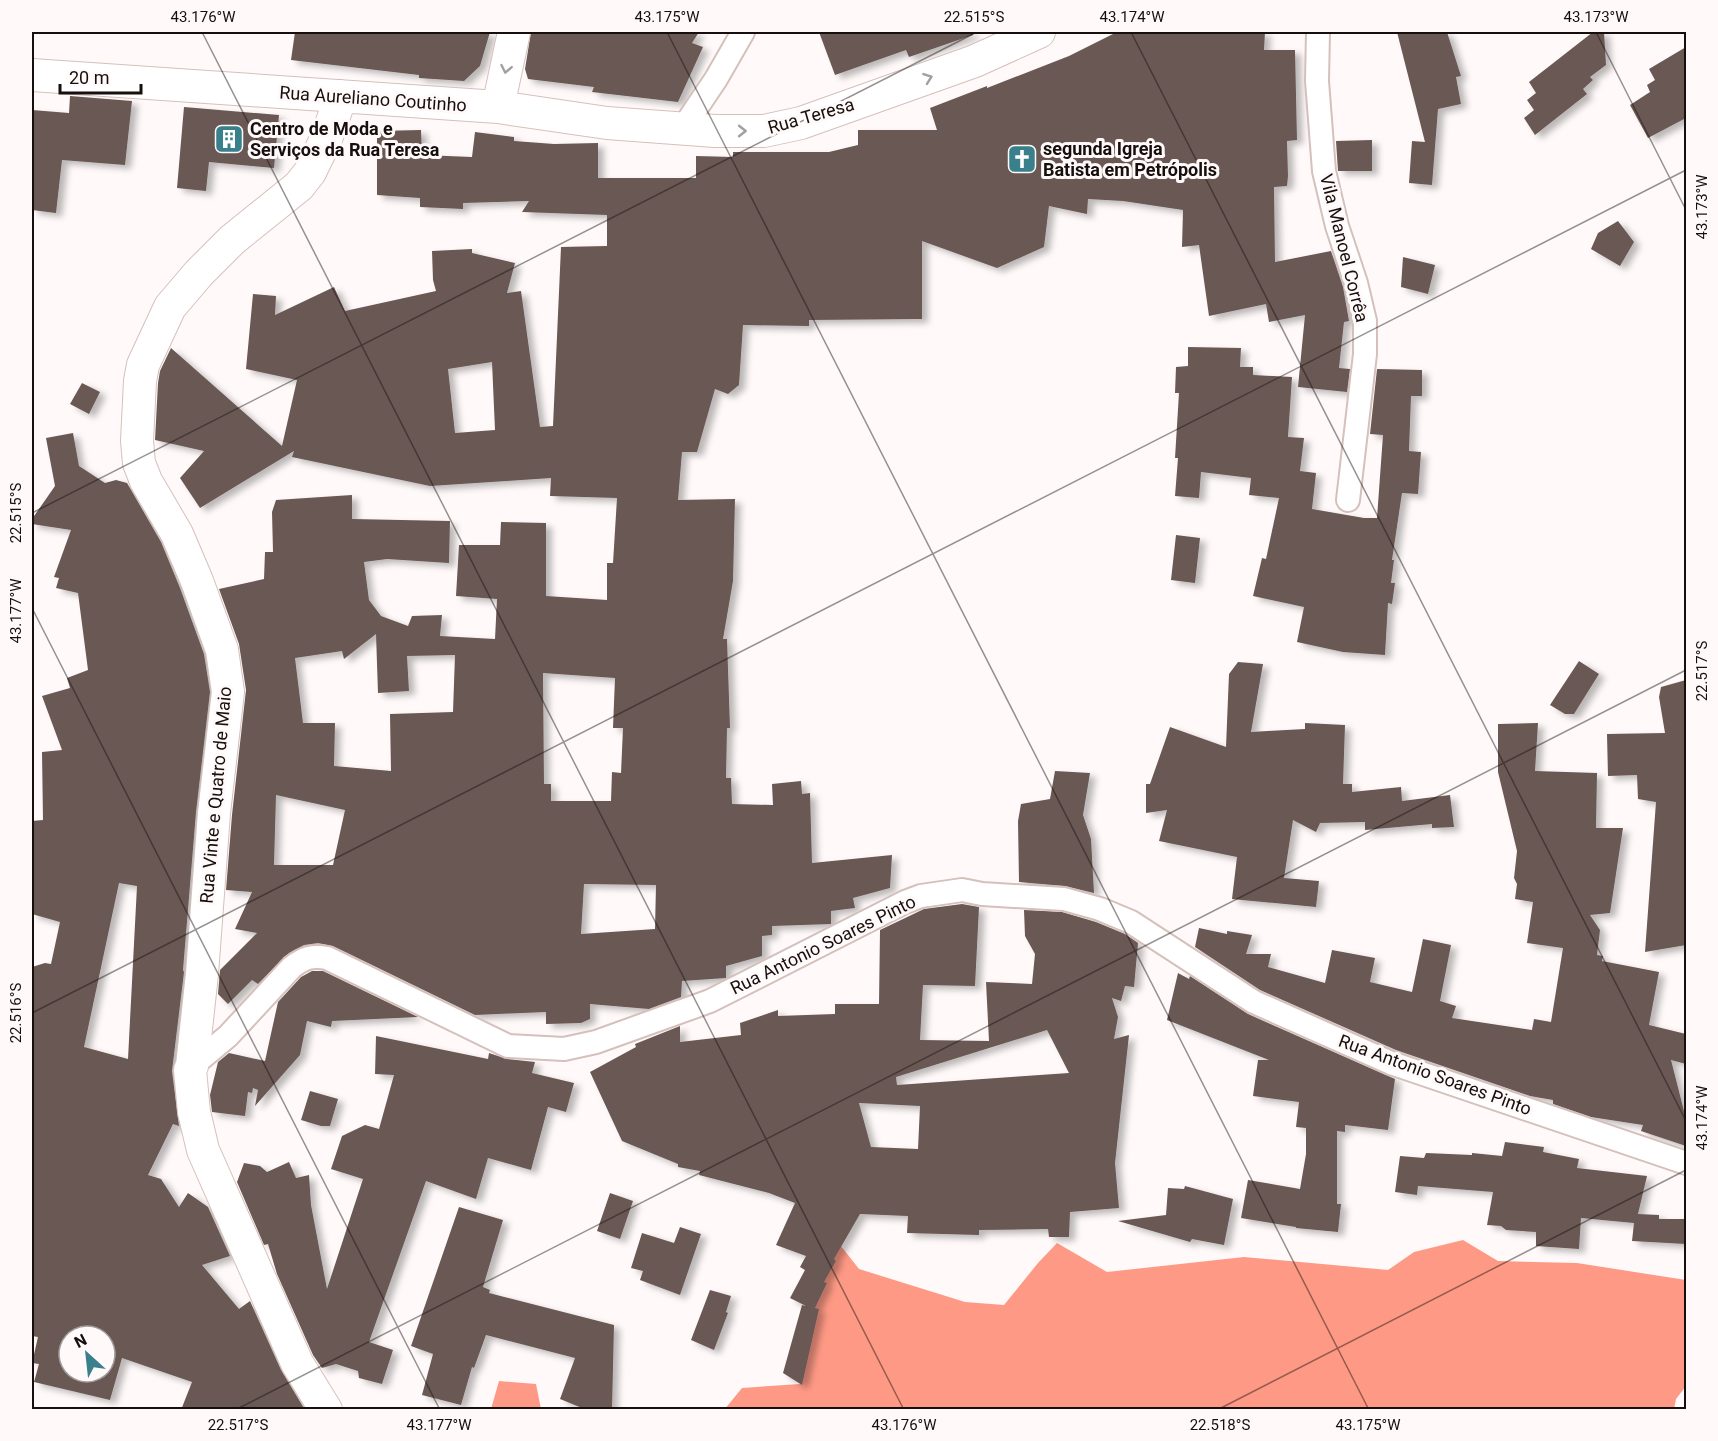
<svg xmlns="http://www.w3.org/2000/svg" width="1718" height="1441" font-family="Roboto,sans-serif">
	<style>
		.forest { fill: #fe9985 }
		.building { fill: #6a5854; fill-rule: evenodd; filter: url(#shadow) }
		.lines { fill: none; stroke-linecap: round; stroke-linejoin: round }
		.street-casing { stroke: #d5c0bb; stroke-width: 26 }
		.secondary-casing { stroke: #d5c0bb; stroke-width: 34 }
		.street { stroke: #fff; stroke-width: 22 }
		.secondary { stroke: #fff; stroke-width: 32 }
		.oneway { stroke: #a29f9f }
		.ticks { fill: none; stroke: #160f0e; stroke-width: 1.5; stroke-opacity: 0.45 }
		.labels { text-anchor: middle; stroke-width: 6; stroke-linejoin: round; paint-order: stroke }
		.street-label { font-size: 18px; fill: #160f0e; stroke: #fffaf9 }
		.poi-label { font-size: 18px; font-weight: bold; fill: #160f0e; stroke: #fffaf9; text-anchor: start }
		.neatline { fill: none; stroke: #160f0e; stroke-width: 2 }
		.ticks-label { font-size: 15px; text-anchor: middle; fill: #160f0e }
	</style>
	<defs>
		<filter id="shadow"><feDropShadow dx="6" dy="4" stdDeviation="3" flood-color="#0004"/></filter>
	</defs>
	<rect width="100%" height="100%" fill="#fffaf9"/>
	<!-- forest -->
	<path class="forest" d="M1463 1240 1498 1261 1577 1263 1686 1280V1386L1676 1399 1674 1409 724 1410 742 1388 800 1384 817 1291 837 1241 859 1269 965 1302 1004 1305 1038 1263 1057 1243 1107 1272 1244 1257 1388 1270 1414 1252Z
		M499 1381 536 1384 541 1409H491Z"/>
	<!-- building -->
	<path class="building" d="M295 32H490L480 66 464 81 419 78V75L291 60Z
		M531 32H699L692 43 703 47 678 102 592 92 594 87 528 79 525 69Z
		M819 32H973V35L909 57 906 50 835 75Z
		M1117 32H1265L1264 50H1295L1297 140 1287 141 1288 176 1287 186 1274 187 1275 262 1331 251 1343 287 1349 321 1344 322 1339 368 1350 369 1347 392 1298 387 1305 315 1269 322 1266 304 1209 316 1199 245 1182 247 1183 210 1123 201 1088 199 1087 214 1049 206 1044 247 997 268 922 241V319L809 320V326L743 325 739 385 728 394 715 389 697 452H682L678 500 735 499 733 581 723 639H727L730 728H727L726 778H731L732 804 773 805 772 784 801 781 802 794 810 793 812 863 892 855 890 888 853 898 855 908 831 911V924L772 926V935L762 936V956L726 966V978L682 981 681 997 649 1009 590 1004V1019L581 1023 546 1024V1012L475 1015 333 946 318 943 304 945 289 953 258 984 252 980 228 1004 218 994 220 970 257 933 235 929 252 892 226 890 232 815 246 690 239 644 219 589 264 579 265 552H273L272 512 276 500 352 495V519L450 521 449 563 387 559 364 562 369 600 381 616 408 626 412 616 442 615 440 636 495 639 497 599 456 596 459 545H500L501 522 546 523V596L607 600V563H613L617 498 550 496 551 478 430 486 292 457 294 451 200 508 180 478 204 451 155 440 158 383 160 371 171 348 282 446 297 380 246 369 253 294 276 296 275 315 334 287 345 311 436 291 433 280 432 251 472 249V253L515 263 507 293 521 291 540 427 553 426 561 247 607 246V215L522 212 529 201 463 203V209L420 207V198L377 195V131L421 130 422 155 472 157 475 132 514 137V141L554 144 598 143V178H696V156L733 157V152H829L858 145V130H937L930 108 987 86V88L1069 56ZM492 362 495 430 455 433 448 369ZM376 634 378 693 409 691 407 656 455 655 453 712 390 714 391 771 334 766 335 723H303L295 658 342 651 344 659ZM543 673 615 678 613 728H623L621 773 612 772 611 801H551V784H544ZM276 795 345 810 333 865H274ZM584 884 656 885 655 929 581 934Z
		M1397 32H1447L1461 76 1456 77 1461 104 1438 109 1432 185 1409 183 1412 141 1425 142Z
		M1593 32H1604L1606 65 1590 77 1593 80 1583 89 1587 94 1535 135 1524 118 1534 110 1527 100 1536 93 1529 82Z
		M1686 47V118L1648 138 1630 105 1650 92 1647 85 1655 80 1649 69Z
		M70 96 132 101 125 165 62 160 56 213 32 210V110L69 113Z
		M184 107 279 115 274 168 209 162 206 191 177 188Z
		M1372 140V171H1338L1336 141Z
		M1618 221 1634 242 1620 266 1591 249 1598 233Z
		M1403 257 1435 265 1428 294 1401 287Z
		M1188 347 1241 348 1240 367H1253V375L1292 377 1288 437 1304 438 1300 471 1316 473 1312 509 1364 518H1377L1383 435 1370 434 1377 369 1422 370V396H1411L1409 451 1421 452 1418 494 1402 493 1392 560H1394L1391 583H1395L1392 604 1388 603 1385 655 1343 652 1297 642 1304 607 1253 596 1262 558 1266 559 1279 498 1249 495 1251 478 1201 472 1199 498 1175 496 1178 458H1175L1179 393H1175L1176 367 1188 366Z
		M82 383 100 392 89 414 70 404Z
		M73 433 79 466 105 483 116 480 127 483 161 542 180 588 204 654 210 692 196 812 183 970 184 972 172 1071 179 1126 173 1124 148 1175 161 1179 179 1207 188 1193 208 1207 230 1256 202 1265 239 1309 250 1301 281 1370 305 1410H181L192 1382 122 1358 110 1400 34 1382 39 1364 32 1363 38 1337 32 1336V967L45 963 51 964 60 922 32 914V821L43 820 42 752 62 750 42 696 70 688 67 678 88 670 78 593 56 588 59 578 54 577 71 530 32 524V519L55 486 46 438ZM119 883 137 886 128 1059 84 1047ZM69 1336H105V1372H69Z
		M1176 535 1200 538 1195 583 1171 580Z
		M1579 661 1599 674 1574 714H1565L1550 705Z
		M1238 662 1263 664 1251 732 1305 729V723L1345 725 1343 784H1352V792L1401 787 1402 801 1450 795 1454 827 1432 828V824L1365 830V822L1320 823 1316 832 1293 820 1284 878 1319 881 1316 907 1232 899 1237 857 1159 841 1167 810 1146 813V784H1150L1170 727 1226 747 1229 674Z
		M1686 680V945L1645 952 1656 802 1638 799 1637 775 1608 776 1607 734 1665 733 1659 697 1661 687Z
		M1538 723 1535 771 1597 773 1596 828H1623L1610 913 1590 915 1600 930 1597 955 1603 956 1602 961 1659 972 1649 1025 1686 1034V1064L1671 1060 1686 1119V1146L1641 1131 1643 1125 1591 1117 1553 1104V1100L1530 1096 1396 1050 1260 990 1195 947 1199 928 1227 934V931L1252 935 1246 954H1271L1268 967 1325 983 1332 950 1375 958 1370 982 1412 992 1423 939 1451 945 1440 1001 1456 1006 1452 1018 1532 1030 1534 1019 1551 1022 1563 948 1527 943 1533 902 1515 899 1517 884 1514 878 1517 851 1498 772V724Z
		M1055 771 1090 773 1083 815 1091 839 1094 893 1065 886 1019 882 1018 821 1021 804 1050 799Z
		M962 904 979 907 975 986 923 985 920 1040 989 1041 986 982 1032 984 1035 954 1025 936 1024 910 1062 912 1096 922 1125 934 1138 943 1134 987 1125 986 1121 1001 1112 998 1118 1017 1114 1039 1129 1035 1115 1163 1119 1208 1070 1212 1069 1237H1049L1048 1229 979 1230V1235L907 1233 908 1216 860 1214 834 1259 836 1261 824 1282 827 1283 815 1308 819 1309 802 1385 783 1373 802 1305 806 1306 790 1298 805 1270 800 1267 806 1256 776 1245 795 1203 769 1193 699 1175 700 1171 678 1167V1164L622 1141 590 1072 636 1047 635 1044 680 1026V1042L741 1035 740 1023 778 1010V1016L835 1014V1004H879L880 930 924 909ZM1047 1030 1069 1073 897 1085 896 1077ZM859 1103 920 1106 918 1149 871 1147Z
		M312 971H323L418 1017 332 1021 331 1027 307 1021 300 1055 255 1106 258 1090 253 1088 252 1093 248 1092 245 1116 212 1112 210 1095 218 1062 229 1053 265 1061 278 1002 301 977Z
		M1178 973 1189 979 1190 976 1248 1014 1395 1079 1388 1130 1345 1125V1132L1337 1131V1204H1341L1338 1232 1296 1228V1227L1241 1218 1248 1180 1300 1189 1306 1154V1128L1296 1127 1299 1102 1253 1096 1258 1060H1269L1167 1020Z
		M376 1036 488 1059 489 1053 507 1059 535 1062 532 1073 574 1083 566 1112 548 1107 531 1170 488 1158 476 1199 426 1181 369 1342 393 1350 382 1384 359 1378 358 1371 336 1364 322 1368 313 1355 277 1274 268 1244 264 1245 237 1182 244 1163 260 1166 267 1172 289 1162 296 1178 309 1175 311 1205 327 1289 363 1179 331 1169 342 1136 365 1125 379 1129 394 1075 375 1074Z
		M310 1091 338 1099 330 1126H321L301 1120Z
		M1505 1142 1544 1147 1543 1152 1579 1159 1577 1168 1647 1176 1638 1214 1659 1215V1219H1686V1244L1632 1241 1634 1223 1581 1218 1579 1249 1536 1246V1232L1506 1230 1501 1226 1487 1225 1493 1192 1418 1186 1417 1195 1395 1192 1400 1156 1424 1158 1426 1153 1472 1155V1153L1502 1156Z
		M1185 1186 1233 1199 1224 1245 1192 1239 1190 1242 1118 1221 1166 1215 1168 1188 1184 1189Z
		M610 1193 633 1201 620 1239 597 1231Z
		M459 1207 503 1220 483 1287 490 1290 489 1293 614 1325 612 1410H587L560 1399 575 1358 486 1335 474 1368 472 1367 461 1405 422 1395 433 1354 411 1346Z
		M680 1227 701 1234 680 1295 640 1280 643 1271 631 1268 642 1233 674 1243Z
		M710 1290 731 1296 726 1312 728 1313 714 1350 691 1340Z"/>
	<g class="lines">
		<!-- street casing -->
		<g class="street-casing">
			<path id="street" d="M1318 32 1317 81 1324 171 1337 226 1356 283 1365 321V354L1348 500
				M683 128 716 79 743 32
				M192 1066 228 1036 292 967C304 958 312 955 327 958L508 1046 564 1049 596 1042 710 1001 905 902 921 896 962 890 982 894 1064 899 1100 909 1131 922 1254 1002 1391 1063 1686 1163"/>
		</g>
		<!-- secondary casing -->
		<g class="secondary-casing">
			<path id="secondary" d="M32 75 498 107 607 123 715 131H764L801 123 975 61 1039 32
				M498 107 514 32
				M326 1410 297 1363 203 1150 194 1112 190 1070 192 1066 202 974 214 813 228 692 222 650 197 581 177 534 146 481 139 463 137 441 140 381 143 365 170 307 199 273 232 240 299 186 310 172 326 139 341 96"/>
		</g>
		<!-- street -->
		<use href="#street" class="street"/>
		<!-- secondary -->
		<use href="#secondary" class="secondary"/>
	</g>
	<!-- one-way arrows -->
	<defs><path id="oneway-chevron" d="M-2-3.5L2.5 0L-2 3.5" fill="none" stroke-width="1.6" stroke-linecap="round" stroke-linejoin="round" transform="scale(1.5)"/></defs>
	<g class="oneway">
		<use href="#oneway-chevron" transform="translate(506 69) rotate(101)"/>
		<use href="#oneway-chevron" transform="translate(928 78) rotate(-20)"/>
		<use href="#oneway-chevron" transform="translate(742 131)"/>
	</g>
	<!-- ticks -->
	<path class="ticks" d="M202 32 904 1410M667 32 1369 1410M1131 32 1686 1121M1596 32 1686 210M32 513 977 32M32 608 440 1410M32 1013 1686 170M235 1410 1686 670M1217 1410 1686 1170"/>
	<!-- icons -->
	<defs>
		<g id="building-square" transform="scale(1.5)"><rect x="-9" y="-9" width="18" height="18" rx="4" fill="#3a7f8c" stroke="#fffaf9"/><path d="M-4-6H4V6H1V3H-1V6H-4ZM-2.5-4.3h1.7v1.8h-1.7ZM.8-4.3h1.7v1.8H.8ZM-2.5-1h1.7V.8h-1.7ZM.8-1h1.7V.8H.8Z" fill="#fff"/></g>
		<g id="church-square" transform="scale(1.5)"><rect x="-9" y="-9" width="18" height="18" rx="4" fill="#3a7f8c" stroke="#fffaf9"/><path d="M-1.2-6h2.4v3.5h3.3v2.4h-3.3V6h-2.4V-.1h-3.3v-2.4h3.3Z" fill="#fff"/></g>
	</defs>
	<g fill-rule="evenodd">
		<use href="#building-square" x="229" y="139"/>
		<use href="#church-square" x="1022" y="159"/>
	</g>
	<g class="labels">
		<!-- street labels -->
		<g class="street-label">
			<text transform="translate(373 99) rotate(4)" y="6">Rua Aureliano Coutinho</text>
			<text transform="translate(811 116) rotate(-16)" y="6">Rua Teresa</text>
			<text transform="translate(1344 248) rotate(76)" y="6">Vila Manoel Corrêa</text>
			<text transform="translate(216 795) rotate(-85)" y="6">Rua Vinte e Quatro de Maio</text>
			<text transform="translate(823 945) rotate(-26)" y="6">Rua Antonio Soares Pinto</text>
			<text transform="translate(1435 1075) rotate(20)" y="6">Rua Antonio Soares Pinto</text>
		</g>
		<!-- poi labels -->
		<g class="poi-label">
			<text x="250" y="135">Centro de Moda e<tspan x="250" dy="21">Serviços da Rua Teresa</tspan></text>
			<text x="1043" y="155">segunda Igreja<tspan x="1043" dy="21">Batista em Petrópolis</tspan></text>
		</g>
	</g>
	<!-- border -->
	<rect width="1718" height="1441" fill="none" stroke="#fffaf9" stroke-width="66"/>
	<!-- north arrow -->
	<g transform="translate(87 1354) rotate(333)"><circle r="28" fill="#fffaf9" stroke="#a29c9b" stroke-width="1.5"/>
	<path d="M0-4.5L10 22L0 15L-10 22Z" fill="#3a7f8c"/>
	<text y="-9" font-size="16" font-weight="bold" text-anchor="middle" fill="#160f0e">N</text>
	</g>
	<!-- scale -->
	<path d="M60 84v9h81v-9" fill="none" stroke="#160f0e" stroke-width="3"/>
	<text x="69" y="84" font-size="18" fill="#160f0e" stroke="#fffaf9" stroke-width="4.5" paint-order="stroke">20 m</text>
	<rect x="33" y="33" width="1652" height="1375" class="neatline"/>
	<g class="ticks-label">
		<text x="203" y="22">43.176°W</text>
		<text x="667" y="22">43.175°W</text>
		<text x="974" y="22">22.515°S</text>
		<text x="1132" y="22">43.174°W</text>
		<text x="1596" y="22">43.173°W</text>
		<text transform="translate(1702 207) rotate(-90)" y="5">43.173°W</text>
		<text transform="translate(16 513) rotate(-90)" y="5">22.515°S</text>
		<text transform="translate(16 611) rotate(-90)" y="5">43.177°W</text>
		<text transform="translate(1702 671) rotate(-90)" y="5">22.517°S</text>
		<text transform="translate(16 1013) rotate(-90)" y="5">22.516°S</text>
		<text transform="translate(1702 1118) rotate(-90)" y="5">43.174°W</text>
		<text x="238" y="1430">22.517°S</text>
		<text x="439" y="1430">43.177°W</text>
		<text x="904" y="1430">43.176°W</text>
		<text x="1220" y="1430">22.518°S</text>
		<text x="1368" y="1430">43.175°W</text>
	</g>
</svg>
